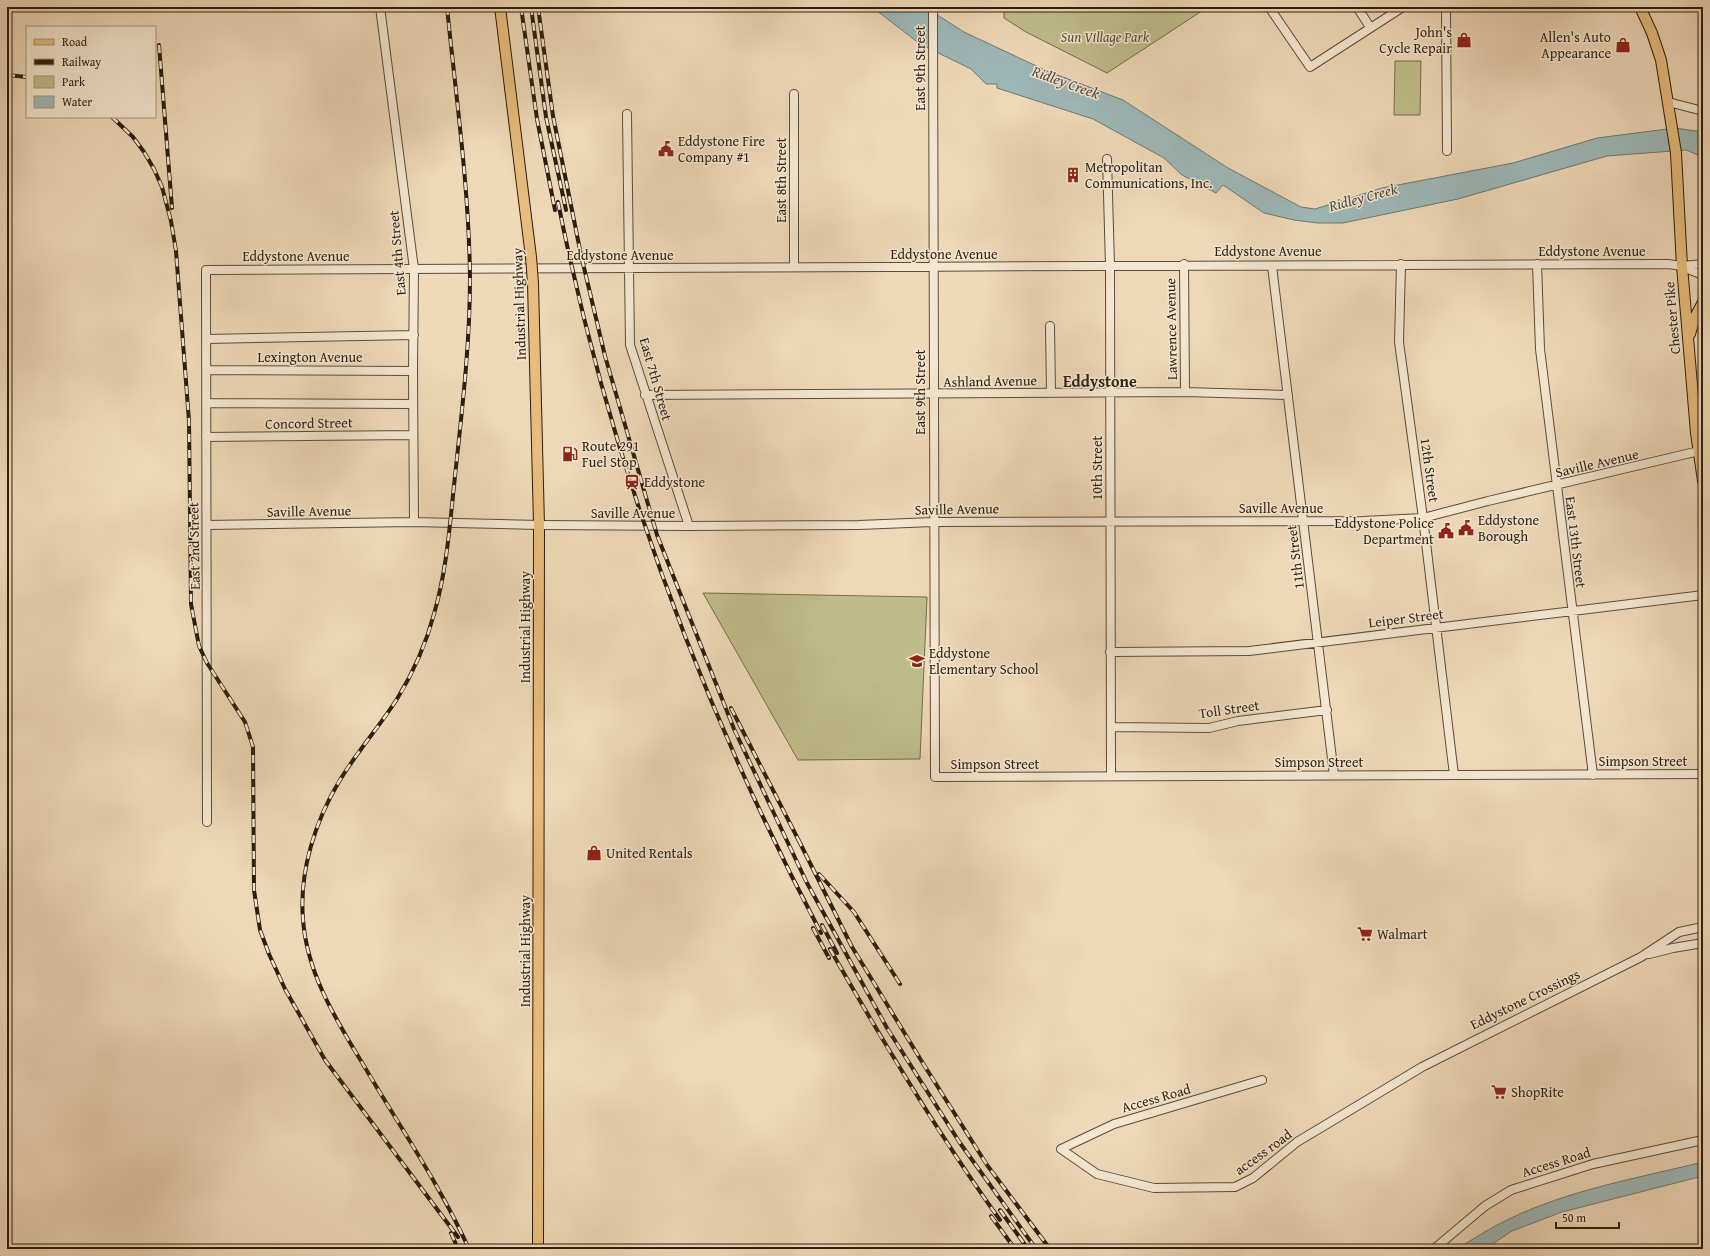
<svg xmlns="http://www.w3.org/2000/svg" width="1710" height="1256" font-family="'Gentium Book Plus',serif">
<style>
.green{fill:#bebd8a;stroke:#756e4c}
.water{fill:#9db8b8;stroke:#707a74}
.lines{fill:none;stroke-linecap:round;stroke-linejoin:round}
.minor-casing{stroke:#5c4c38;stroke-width:10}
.major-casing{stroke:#2c1e0e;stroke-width:12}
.minor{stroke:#f4e6d0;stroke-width:8}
.major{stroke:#e7bc7c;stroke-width:10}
.rail-casing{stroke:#2c1e0e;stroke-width:4}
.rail{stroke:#f4e6d0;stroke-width:2.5;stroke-dasharray:8;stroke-linecap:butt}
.major-bridge-casing{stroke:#2c1e0e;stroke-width:12;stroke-linecap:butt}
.major-bridge{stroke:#e7bc7c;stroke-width:10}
.labels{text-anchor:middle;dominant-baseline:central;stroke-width:3;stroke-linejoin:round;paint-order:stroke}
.poi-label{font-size:14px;fill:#2c1e0e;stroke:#f4e6d0;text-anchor:start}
.park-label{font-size:14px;font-style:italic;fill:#584e33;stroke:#f4e6d0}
.street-label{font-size:14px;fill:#2c1e0e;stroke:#f4e6d0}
.water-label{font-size:15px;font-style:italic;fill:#4e4c41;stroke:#f4e6d0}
.quarter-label{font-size:16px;font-weight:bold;fill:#2c1e0e;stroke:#f4e6d0}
</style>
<rect width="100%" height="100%" fill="#eed8b7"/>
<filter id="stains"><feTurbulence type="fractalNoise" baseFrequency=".005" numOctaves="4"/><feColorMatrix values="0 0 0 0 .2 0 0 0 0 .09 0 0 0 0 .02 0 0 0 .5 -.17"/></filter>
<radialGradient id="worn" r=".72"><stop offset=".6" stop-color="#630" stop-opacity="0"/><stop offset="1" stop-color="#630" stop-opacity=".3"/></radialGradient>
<path class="green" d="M1004 7H1208L1107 73 1026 32 1004 18Z
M1395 61H1421L1420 115H1394Z
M703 593 927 597 920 759 798 760Z"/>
<path class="water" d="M872 7H925L964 32 1047 71 1123 100 1228 168 1301 207 1315 209 1382 188 1513 163 1597 138 1675 128 1703 132V157L1686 150 1607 156 1458 199 1343 223H1317L1294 220 1264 213 1223 185 1216 193 1182 175 1164 158 1093 119 997 88V84H986L971 69 920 44Z
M1703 1162V1176L1562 1212 1512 1231 1485 1249H1457C1473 1239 1490 1228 1507 1220 1568 1190 1638 1178 1703 1162Z"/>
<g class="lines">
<defs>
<path id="minor" d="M380 7 414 269 413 371 414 522
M933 7 935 777 1703 774
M1269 7 1310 67 1403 7
M1357 7 1370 27
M1446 7 1447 151
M1668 102 1703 111
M627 114 630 345 689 526
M1107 159 1110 265 1111 776
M1184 264 1185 392
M1401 264 1399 342 1423 518 1454 775
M1537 264 1540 349 1593 775
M1272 266 1334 775
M794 267V94
M1683 267 1703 275
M1050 326 1051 393
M207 339 414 335
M207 370 413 371
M645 395 1185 392 1288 395
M206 403 413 404
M206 437 413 435
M207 525 414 522 539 525 689 526 859 525 933 522 1363 521 1423 518 1488 501 1699 451
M1110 652 1249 651 1703 595
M1111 727 1209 728 1238 721 1327 710
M207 822 206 270C693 269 1181 264 1668 264L1682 266 1703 264
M1649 954 1673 948 1703 943
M1262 1080 1114 1124 1061 1149 1097 1174 1154 1188 1235 1187 1253 1178 1297 1142 1422 1067 1641 957 1679 932 1703 927
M1434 1249 1485 1206 1511 1190 1593 1164 1703 1140"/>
<path id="major" d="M500 7 531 257
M1640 7 1652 33 1661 60 1676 153 1682 266 1696 433 1703 481
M533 283 539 525 538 1249
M1690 334 1695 317 1703 302"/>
</defs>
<use href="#minor" class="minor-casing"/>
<use href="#major" class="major-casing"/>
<use href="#minor" class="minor"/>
<use href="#major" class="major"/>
<defs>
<path id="rail" d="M447 7C456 97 469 187 470 278 470 344 462 411 455 476 450 522 447 570 434 614 426 644 413 673 397 699 379 727 357 752 340 780 315 821 299 872 303 919 307 978 341 1027 370 1076 404 1133 442 1189 469 1249
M521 7 537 119 555 210
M531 7 546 117 566 210
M538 7 553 116 581 255 605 356 657 535 734 729 807 883 887 1028 960 1143 1036 1249
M159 45 172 208
M7 75 27 77
M112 117 133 137 144 152 154 169 162 187 171 221 176 251 189 421 191 604 199 646 207 663 245 722 253 747 254 890 260 930 269 954 285 989 325 1060 458 1237
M558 202C609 458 700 704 821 933
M731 708 800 843
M798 839 852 947 924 1065 987 1165 1050 1249
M819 874 854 912 900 984
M822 925 837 953
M813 928 829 958
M830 949C883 1042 938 1134 1000 1220
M1000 1210 1028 1249
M991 1216 1015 1249
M451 1233 458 1249"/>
</defs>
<use href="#rail" class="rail-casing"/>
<use href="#rail" class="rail"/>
<defs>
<path id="major-bridge" d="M531 257 533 283"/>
</defs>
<use href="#major-bridge" class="major-bridge-casing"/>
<use href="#major-bridge" class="major-bridge"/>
</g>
<defs>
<symbol id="shop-bare" viewBox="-9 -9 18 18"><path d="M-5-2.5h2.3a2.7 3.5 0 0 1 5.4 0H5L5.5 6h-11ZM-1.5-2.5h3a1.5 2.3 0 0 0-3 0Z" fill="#8f2418" stroke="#f4e6d0" stroke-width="2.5" paint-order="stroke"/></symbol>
<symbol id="civic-bare" viewBox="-9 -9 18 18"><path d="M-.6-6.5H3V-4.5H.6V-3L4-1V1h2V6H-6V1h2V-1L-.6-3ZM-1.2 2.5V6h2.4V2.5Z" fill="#8f2418" stroke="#f4e6d0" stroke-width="2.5" paint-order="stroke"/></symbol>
<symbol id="building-bare" viewBox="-9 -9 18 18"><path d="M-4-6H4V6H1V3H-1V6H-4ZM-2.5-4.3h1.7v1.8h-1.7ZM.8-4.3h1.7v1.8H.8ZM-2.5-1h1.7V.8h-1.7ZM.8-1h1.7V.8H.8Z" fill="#8f2418" stroke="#f4e6d0" stroke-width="2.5" paint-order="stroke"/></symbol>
<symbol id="fuel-bare" viewBox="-9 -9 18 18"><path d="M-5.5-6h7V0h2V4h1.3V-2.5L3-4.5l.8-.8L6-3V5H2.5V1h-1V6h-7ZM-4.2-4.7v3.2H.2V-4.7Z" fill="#8f2418" stroke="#f4e6d0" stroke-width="2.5" paint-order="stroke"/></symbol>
<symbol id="station-bare" viewBox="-9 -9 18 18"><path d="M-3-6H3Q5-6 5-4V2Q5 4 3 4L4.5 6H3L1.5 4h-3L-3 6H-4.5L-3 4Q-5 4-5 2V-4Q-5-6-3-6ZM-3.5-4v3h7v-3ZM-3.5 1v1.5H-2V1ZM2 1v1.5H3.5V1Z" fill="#8f2418" stroke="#f4e6d0" stroke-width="2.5" paint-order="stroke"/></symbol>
<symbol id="school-bare" viewBox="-9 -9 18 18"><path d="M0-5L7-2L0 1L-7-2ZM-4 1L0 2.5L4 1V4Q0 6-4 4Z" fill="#8f2418" stroke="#f4e6d0" stroke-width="2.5" paint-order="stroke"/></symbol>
<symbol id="supermarket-bare" viewBox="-9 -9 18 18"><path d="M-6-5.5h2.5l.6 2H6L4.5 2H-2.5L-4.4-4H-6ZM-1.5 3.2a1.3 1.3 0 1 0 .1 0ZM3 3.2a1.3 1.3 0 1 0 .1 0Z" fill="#8f2418" stroke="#f4e6d0" stroke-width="2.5" paint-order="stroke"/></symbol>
</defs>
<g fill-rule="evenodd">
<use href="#shop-bare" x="1453" y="29" width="22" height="22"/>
<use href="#shop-bare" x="1612" y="34" width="22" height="22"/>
<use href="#civic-bare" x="655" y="138" width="22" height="22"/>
<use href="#building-bare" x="1062" y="164" width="22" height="22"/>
<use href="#fuel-bare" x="559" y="443" width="22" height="22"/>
<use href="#station-bare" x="621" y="471" width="22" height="22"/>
<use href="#civic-bare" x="1455" y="517" width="22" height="22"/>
<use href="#civic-bare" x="1435" y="520" width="22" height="22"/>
<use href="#school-bare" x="906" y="650" width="22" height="22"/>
<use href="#shop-bare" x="583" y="842" width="22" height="22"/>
<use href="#supermarket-bare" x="1354" y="923" width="22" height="22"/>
<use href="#supermarket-bare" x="1488" y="1081" width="22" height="22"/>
</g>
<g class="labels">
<g class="poi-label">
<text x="1452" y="32" text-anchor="end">John's<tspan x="1452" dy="16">Cycle Repair</tspan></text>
<text x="1611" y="37" text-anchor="end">Allen's Auto<tspan x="1611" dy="16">Appearance</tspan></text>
<text x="678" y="141">Eddystone Fire<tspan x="678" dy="16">Company #1</tspan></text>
<text x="1085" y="167">Metropolitan<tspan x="1085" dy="16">Communications, Inc.</tspan></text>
<text x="582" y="446">Route 291<tspan x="582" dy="16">Fuel Stop</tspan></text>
<text x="644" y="482">Eddystone</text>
<text x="1478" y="520">Eddystone<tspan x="1478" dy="16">Borough</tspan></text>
<text x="1434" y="523" text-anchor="end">Eddystone Police<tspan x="1434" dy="16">Department</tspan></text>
<text x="929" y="653">Eddystone<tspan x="929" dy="16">Elementary School</tspan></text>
<text x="606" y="853">United Rentals</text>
<text x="1377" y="934">Walmart</text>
<text x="1511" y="1092">ShopRite</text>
</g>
<g class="park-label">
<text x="1105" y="37">Sun Village Park</text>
</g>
<g class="street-label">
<text transform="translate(920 68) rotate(-90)">East 9th Street</text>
<text transform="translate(781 180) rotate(-90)">East 8th Street</text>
<text x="1268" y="251">Eddystone Avenue</text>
<text x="1592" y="251">Eddystone Avenue</text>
<text transform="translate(397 253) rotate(-95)">East 4th Street</text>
<text x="944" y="254">Eddystone Avenue</text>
<text x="620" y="255">Eddystone Avenue</text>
<text x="296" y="256">Eddystone Avenue</text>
<text transform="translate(519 304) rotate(-92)">Industrial Highway</text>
<text transform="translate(1672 318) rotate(-95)">Chester Pike</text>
<text transform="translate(1171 329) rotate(-91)">Lawrence Avenue</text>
<text x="310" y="357">Lexington Avenue</text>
<text transform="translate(656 379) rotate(74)">East 7th Street</text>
<text transform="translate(990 381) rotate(-1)">Ashland Avenue</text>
<text transform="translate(920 392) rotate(-90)">East 9th Street</text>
<text transform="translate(309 423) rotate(-1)">Concord Street</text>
<text transform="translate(1597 463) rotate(-13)">Saville Avenue</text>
<text transform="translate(1097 468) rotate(-90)">10th Street</text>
<text transform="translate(1430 470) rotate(82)">12th Street</text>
<text x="1281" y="508">Saville Avenue</text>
<text transform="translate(957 509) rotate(-1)">Saville Avenue</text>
<text transform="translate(309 511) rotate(-1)">Saville Avenue</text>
<text x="633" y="513">Saville Avenue</text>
<text transform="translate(1576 542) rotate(83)">East 13th Street</text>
<text transform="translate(194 546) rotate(-91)">East 2nd Street</text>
<text transform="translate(1295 557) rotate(-97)">11th Street</text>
<text transform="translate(1406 618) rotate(-7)">Leiper Street</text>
<text transform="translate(525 627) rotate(-90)">Industrial Highway</text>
<text transform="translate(1229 709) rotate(-8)">Toll Street</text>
<text x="1643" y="761">Simpson Street</text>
<text x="1319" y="762">Simpson Street</text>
<text x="995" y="764">Simpson Street</text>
<text transform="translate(525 951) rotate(-90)">Industrial Highway</text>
<text transform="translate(1525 999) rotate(-26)">Eddystone Crossings</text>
<text transform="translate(1156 1098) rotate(-16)">Access Road</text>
<text transform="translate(1263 1152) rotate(-36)">access road</text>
<text transform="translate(1556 1162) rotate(-17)">Access Road</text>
</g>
<g class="water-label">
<text transform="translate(1066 82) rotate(20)">Ridley Creek</text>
<text transform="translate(1363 197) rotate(-15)">Ridley Creek</text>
</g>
<g class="quarter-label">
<text x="1100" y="381">Eddystone</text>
</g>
</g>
<rect width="1710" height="1256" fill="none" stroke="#eed8b7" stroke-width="24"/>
<rect x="8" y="8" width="1694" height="1240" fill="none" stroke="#2c1e0e" stroke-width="2"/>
<rect x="12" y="12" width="1686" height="1232" fill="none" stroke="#2c1e0e"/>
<rect x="26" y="26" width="130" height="92" fill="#f4e6d0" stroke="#a49682"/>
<rect x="34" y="39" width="20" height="6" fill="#e7bc7c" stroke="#a49682"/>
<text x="62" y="46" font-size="12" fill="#2c1e0e">Road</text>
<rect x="34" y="59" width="20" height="6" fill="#2c1e0e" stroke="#a49682"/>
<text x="62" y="66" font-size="12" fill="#2c1e0e">Railway</text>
<rect x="34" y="76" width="20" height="12" fill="#bebd8a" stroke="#a49682"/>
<text x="62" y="86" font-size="12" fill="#2c1e0e">Park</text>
<rect x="34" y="96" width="20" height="12" fill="#9db8b8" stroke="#a49682"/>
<text x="62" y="106" font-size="12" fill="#2c1e0e">Water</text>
<path d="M1556 1222v6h63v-6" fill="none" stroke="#2c1e0e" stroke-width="2"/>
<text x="1562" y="1222" font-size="12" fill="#2c1e0e" stroke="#f4e6d0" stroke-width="3" paint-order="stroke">50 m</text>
<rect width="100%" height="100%" filter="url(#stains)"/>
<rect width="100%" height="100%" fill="url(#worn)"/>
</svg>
